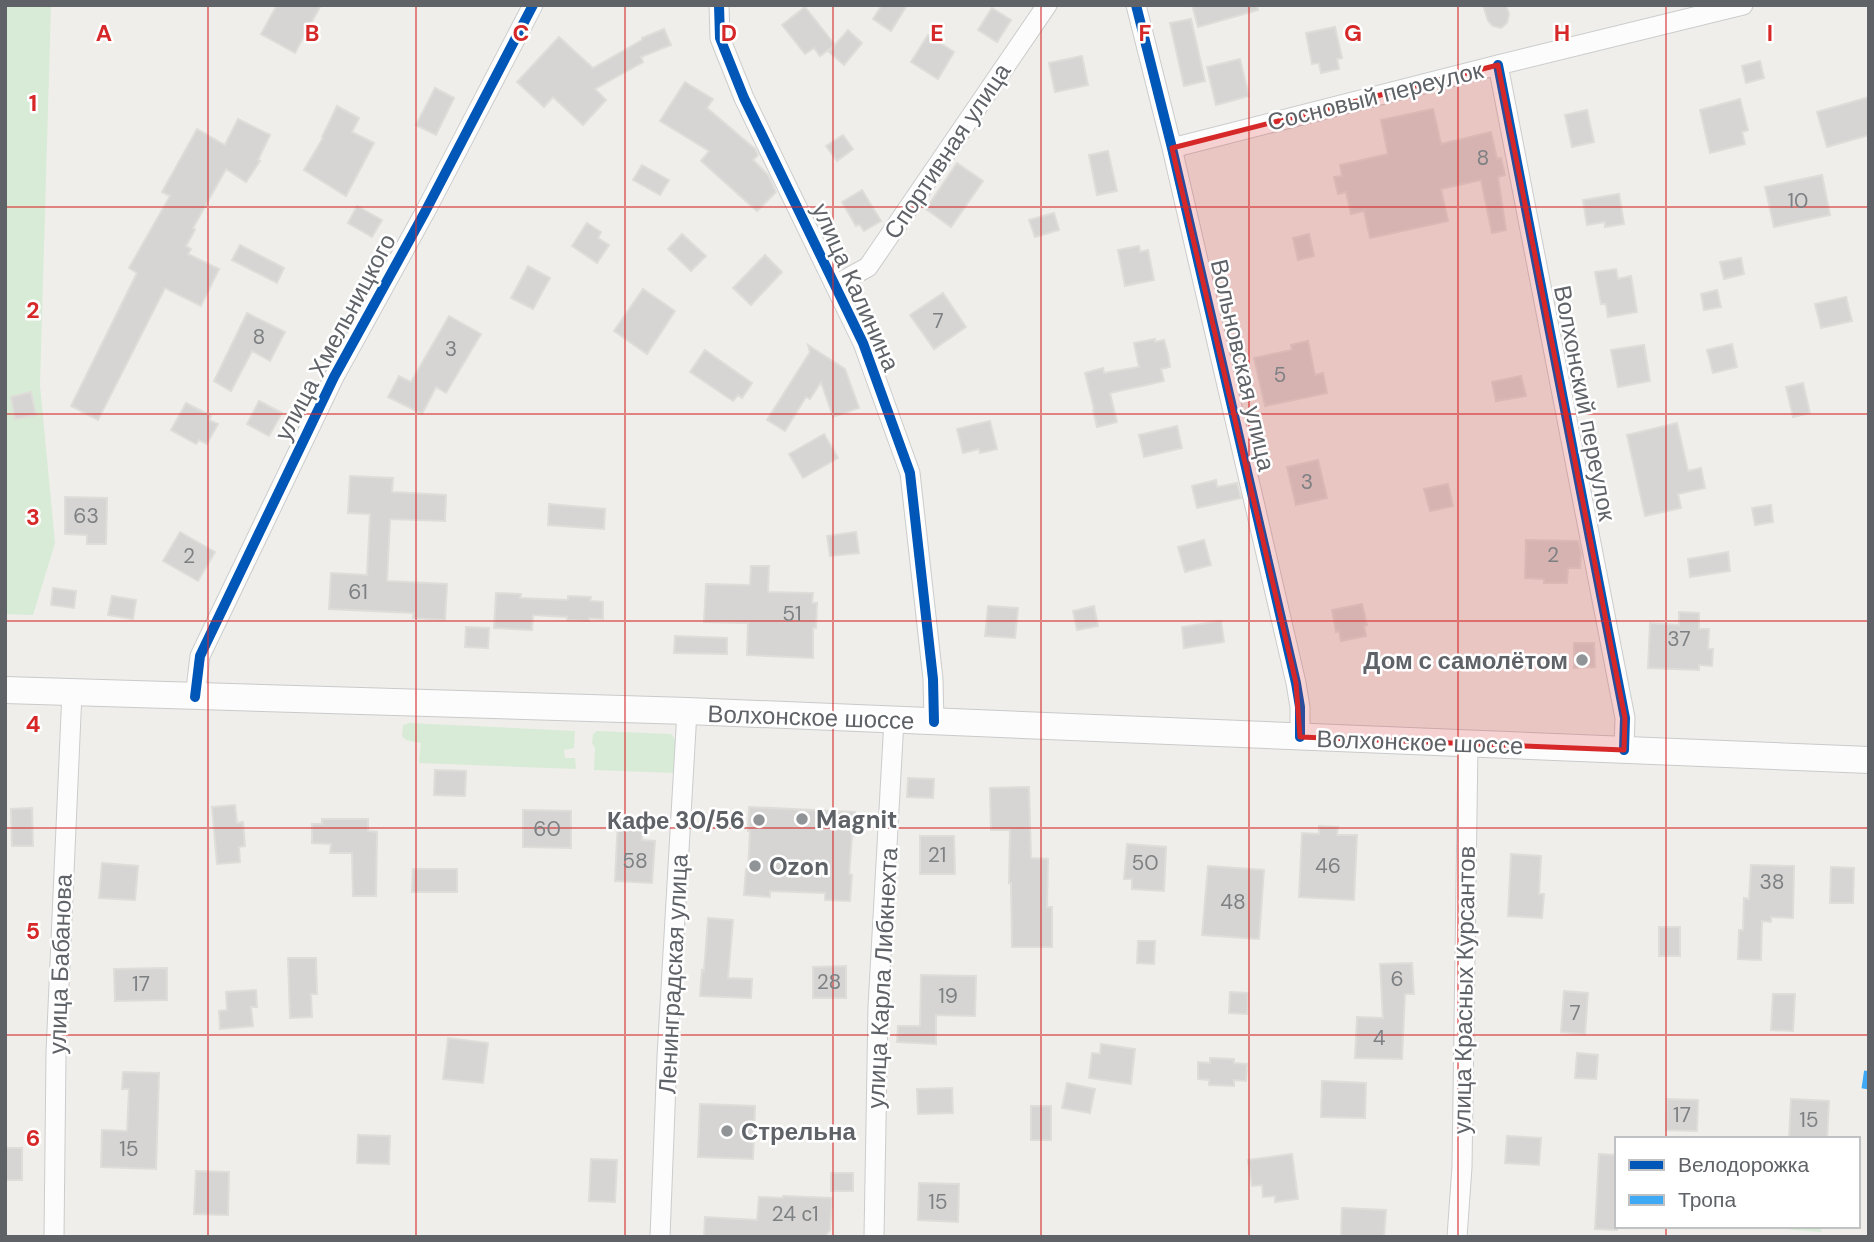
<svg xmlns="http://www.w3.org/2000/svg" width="1874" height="1242" font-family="'DM Sans',sans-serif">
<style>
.green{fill:#d8ebd6}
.building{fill:#d6d5d3;stroke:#deddd9;stroke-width:2}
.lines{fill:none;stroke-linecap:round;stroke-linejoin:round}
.minor-casing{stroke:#cbcccc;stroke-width:21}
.secondary-casing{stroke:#cacacb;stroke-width:28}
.minor{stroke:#fdfcfc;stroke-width:19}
.secondary{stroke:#fdfcfc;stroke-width:26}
.quiet{stroke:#3fa9f5;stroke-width:9;stroke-dasharray:18 9;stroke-linecap:butt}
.cycleway-casing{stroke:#fff;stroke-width:15}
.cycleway{stroke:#0057b8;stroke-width:10}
.marked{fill:#d62828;fill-opacity:0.2;stroke:#d62828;stroke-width:5;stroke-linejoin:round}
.grid{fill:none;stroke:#d62828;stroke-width:2;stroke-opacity:0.55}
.poi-dot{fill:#919496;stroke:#fff;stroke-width:2.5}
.labels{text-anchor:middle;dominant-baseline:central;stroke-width:5;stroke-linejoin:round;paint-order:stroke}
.number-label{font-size:21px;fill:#7e8184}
.street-label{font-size:24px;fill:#5f6368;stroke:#fff}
.poi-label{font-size:24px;font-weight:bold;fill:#5f6368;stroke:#fff;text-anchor:start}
.grid-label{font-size:23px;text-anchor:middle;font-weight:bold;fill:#d62828;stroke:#fff;stroke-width:5;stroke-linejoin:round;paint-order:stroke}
</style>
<rect width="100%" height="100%" fill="#efeeea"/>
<path class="green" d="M5 5H51L40 385 55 543 33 615 5 614Z
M409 723 575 731 574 748 564 750 565 758H575L576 769 419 763 421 743 406 740 402 736 403 725Z
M597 731 671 734 677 742 675 773 594 770 595 748 592 743 593 734Z
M1746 1226H1822L1821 1232Z"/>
<path class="building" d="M277 5H321L295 53 261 34Z
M882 5H907L891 31 873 19Z
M1192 5H1257L1258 10 1198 27Z
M1483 5H1506L1509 14 1507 23 1501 28 1493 26 1488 21Z
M805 7 835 45 820 56 814 48 805 54 782 25Z
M992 8 1011 20 997 42 978 30Z
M1191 19 1205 81 1184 86 1170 23Z
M1335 27 1342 58 1337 59 1339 69 1321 73 1319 63 1312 64 1306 33Z
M664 29 671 45 641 57 643 62 595 89 606 100 583 125 553 97 544 107 517 82 559 37 593 68 642 40V38Z
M848 30 862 43 844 65 829 52Z
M928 35 954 52 938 79 911 62Z
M1082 56 1088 85 1055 92 1049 63Z
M1240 59 1249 96 1216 105 1207 67Z
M1760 61 1764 78 1746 83 1742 66Z
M685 82 713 99 707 108 755 149 758 155 753 160 768 175 776 192 757 211 701 161 709 151 660 121Z
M435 88 454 98 436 135 416 125Z
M1869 97V135L1827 147 1817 112Z
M1740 99 1748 130 1742 132 1745 144 1710 153 1700 110Z
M337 106 359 118 352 132 374 143 346 196 304 170 323 138 322 137Z
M1433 109 1441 144 1491 132 1497 159 1501 158 1505 175 1498 177 1506 230 1492 233 1481 180 1441 189 1448 221 1370 238 1364 211 1351 214 1346 192 1338 194 1334 177 1342 176 1340 165 1388 154 1381 120Z
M1587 110 1594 142 1572 147 1565 115Z
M238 119 270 135 258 160 260 161 246 182 226 169 193 228 195 230 186 246 191 249 188 254 219 269 201 306 165 288 98 420 71 406 137 273 129 268 170 196 162 192 197 129 225 145Z
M843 135 853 149 837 161 826 146Z
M1108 151 1117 191 1097 195 1089 155Z
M957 163 983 181 951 227 926 209Z
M642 165 669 180 660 195 633 180Z
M1822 175 1830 215 1774 227 1765 187Z
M862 190 881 221 864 231 859 224 856 226 842 202Z
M1619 194 1624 224 1605 227V222L1587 225 1583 200Z
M357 206 382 220 372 237 348 223Z
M1054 213 1059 230 1035 237 1029 220Z
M587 223 601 232 598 238 609 245 597 263 572 246Z
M682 234 706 256 691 271 668 249Z
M1309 234 1314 256 1298 260 1293 238Z
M240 245 284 268 277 283 232 260Z
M1139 246 1140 252 1148 250 1154 280 1125 286 1118 250Z
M765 255 782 272 751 305 733 288Z
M1741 258 1744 274 1724 279 1720 262Z
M528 266 550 278 533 309 511 298Z
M1616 269 1618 279 1631 276 1637 312 1608 317 1606 304H1601L1595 272Z
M643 289 675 311 647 354 614 331Z
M1717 290 1721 307 1704 310 1701 294Z
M943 293 966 327 934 349 910 315Z
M1846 297 1852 321 1821 328 1815 304Z
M247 313 285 332 270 361 252 351 231 391 214 381Z
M449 316 481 334 446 393 436 387 422 414 388 397 399 376 411 382Z
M1155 339V342L1164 340 1168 354 1170 367 1161 369 1164 381 1110 393 1117 422 1097 427 1093 410 1094 409 1085 373 1103 368 1104 373 1139 367 1134 343Z
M1308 341 1315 375 1323 373 1327 393 1265 406 1254 358 1292 350 1291 345Z
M1732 344 1737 367 1713 373 1707 350Z
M808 345 845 369 859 408 833 417 821 382 810 399 806 397 785 431 767 420 810 352Z
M1644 345 1650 381 1618 387 1611 350Z
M705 350 752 383 742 398 738 395 733 401 690 372Z
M1521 376 1526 396 1496 401 1492 382Z
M1803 383 1810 413 1793 417 1786 387Z
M31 392 36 415 15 419 11 397Z
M259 401 282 413 269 436 247 424Z
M186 403 211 416 209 420 218 424 207 444 199 440 196 444 171 430Z
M990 421 997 449 980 453 979 449 963 453 957 429Z
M1677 423 1688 471 1701 468 1705 488 1678 494 1681 508 1645 516 1627 435Z
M1177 426 1182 448 1144 457 1139 435Z
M824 434 838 458 803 478 789 454Z
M1318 460 1327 498 1296 505 1287 467Z
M350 476 393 478 392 492 446 495 445 521 390 519 387 581 447 584 445 620 413 618 414 613 329 609 331 573 367 575 370 514 348 513Z
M1216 480 1217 487 1237 483 1241 498 1197 508 1192 486Z
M1448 484 1453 506 1430 511 1424 489Z
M65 497 107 498 106 544H87V535L65 534Z
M549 504 605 509 604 529 548 525Z
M1771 505 1773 522 1755 525 1752 508Z
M180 532 215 552 198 581 163 561Z
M856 532 859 553 830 556 827 536Z
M1204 540 1211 565 1185 572 1178 547Z
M1526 540 1578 541 1581 554 1580 568H1568L1567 583H1544V579L1525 578Z
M1728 552 1730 571 1690 577 1688 559Z
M751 566H769L768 592 813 593 812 603H817L816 628H813V658L747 655 748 623 704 622 706 584 750 585Z
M53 588 76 591 74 608 51 605Z
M496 593 521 594 520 598 568 600V596L591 597 590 601 603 602V619L589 618V621L567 620V617L533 615 532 630 494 628Z
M112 596 136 600 133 619 108 615Z
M1362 604 1367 625 1364 626 1366 636 1341 641 1339 631 1336 632 1332 610Z
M988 606 1018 608 1015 638 985 636Z
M1094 606 1098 626 1077 630 1073 611Z
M1679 612 1699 613V629H1709L1708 649H1713L1712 666 1699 665V670L1648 668 1650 623 1679 625Z
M1221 621 1224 642 1184 648 1182 627Z
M466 627 489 628 488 648 465 647Z
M675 636 727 638V654L674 653Z
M1574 643H1594L1595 667 1574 668Z
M435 770 466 771 465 796 434 795Z
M908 778 934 779 933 798 907 797Z
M1029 787 1031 858 1048 859 1047 907H1052V947H1012L1011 883H1009L1010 830H991L990 788Z
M235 805 237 823 243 822 245 846 239 847 240 862 217 864 212 807Z
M749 807 855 812 854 836H852L849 874 852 875 850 901 825 900V893L770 891V897L744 895 746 869H748L750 831H748Z
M32 808 33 846H12L11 809Z
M523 810 571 811V848L523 847Z
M322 819H368V831L377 832 376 896H353L352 853H330L331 844 312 843V824H322Z
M618 819 643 821 642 840 655 841 652 883 615 881Z
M1319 826 1338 827 1337 835H1357L1354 900 1299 897 1302 833 1319 834Z
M920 836H954L955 874H920Z
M1127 844 1166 847 1164 891 1132 889V879H1124Z
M1511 854 1541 856 1539 894H1544L1542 918 1508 916Z
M102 863 138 866 135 900 99 898Z
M1751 865 1794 866 1793 918 1771 917V922L1762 921 1761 960 1738 959 1739 930H1743L1744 898 1749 899Z
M1208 866 1264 870 1259 939 1202 935Z
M1831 867 1854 868 1853 903H1830Z
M413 869H457V892H412Z
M708 918 733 920 728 978 752 979 751 998 700 996 702 970 704 971Z
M1659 927H1680V956H1659Z
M1138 941H1155L1154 964 1137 963Z
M288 958H316L317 994H311L312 1017 290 1018Z
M1412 963 1414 994H1405L1402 1059 1355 1058 1357 1017 1383 1018 1380 964Z
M846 966V998H813V967Z
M167 968V1000L115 1001 114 969Z
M921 975 976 976 975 1016 936 1015V1044L897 1042 898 1026H920Z
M256 990 257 1007H251L253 1026 220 1029 219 1011 227 1010 226 992Z
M1564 991 1588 993 1585 1034 1561 1032Z
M1230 992 1248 993 1247 1014 1229 1013Z
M1773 994H1795L1793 1031 1771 1030Z
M448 1038 488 1043 483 1083 443 1079Z
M1101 1044 1135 1049 1131 1084 1089 1078 1092 1053 1100 1054Z
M1577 1053 1598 1055 1596 1079 1575 1078Z
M1210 1058 1234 1059V1063L1247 1064 1246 1081 1234 1080V1086L1209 1085V1080L1198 1079V1062L1210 1063Z
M123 1072 159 1073 156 1169 101 1167 102 1130 127 1131 129 1089H122Z
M1322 1081 1366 1083 1365 1118 1321 1117Z
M1067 1083 1095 1089 1090 1113 1062 1108Z
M952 1088 953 1113 918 1114 917 1089Z
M1667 1099 1698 1100 1697 1131 1666 1130Z
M1791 1099 1829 1101 1827 1139 1789 1138Z
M700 1104 755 1106 753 1159 698 1157Z
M1031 1106H1051V1140H1031Z
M358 1135 390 1136 389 1164 357 1163Z
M1507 1136 1541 1138 1539 1165 1505 1163Z
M5 1148H22V1180H5Z
M1292 1154 1298 1199 1275 1202V1196L1263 1197 1262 1185 1252 1186 1248 1160Z
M1599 1154 1617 1155V1230L1595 1229Z
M591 1159 617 1160 615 1202 589 1201Z
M196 1171 229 1172 228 1215 194 1214Z
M831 1173H853V1191H831Z
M919 1183 959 1184 958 1222 918 1220Z
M783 1196 832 1198 830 1230 825 1237H704L705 1217 757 1220 759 1197 783 1198Z
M1342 1208 1386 1210 1384 1237H1341Z"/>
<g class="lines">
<defs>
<path id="minor" d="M719 5 720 38 744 98 863 343 910 473 933 679 934 722
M1136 5 1172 148 1296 683 1300 707V737
M1498 65 1625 718 1624 750
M1172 148 1498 65 1743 5
M835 285 868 267 1047 5
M195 697 200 656 334 377 425 212 533 5
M54 1237 56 1053 72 692
M660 1237 667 1057 687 711
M874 1237 878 1007 894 720
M1457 1237 1462 1167 1468 744"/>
<path id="secondary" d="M5 690 687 711 1869 760"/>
</defs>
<use href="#minor" class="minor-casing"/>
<use href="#secondary" class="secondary-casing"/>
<use href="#minor" class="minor"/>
<use href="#secondary" class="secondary"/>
<path class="quiet" d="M1866 1089 1869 1068"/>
<defs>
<path id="cycleway" d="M719 5 720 38 744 98 863 343 910 473 933 679 934 722
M1136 5 1172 148 1296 683 1300 707V737
M1498 65 1625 718 1624 750
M195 697 200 656 334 377 425 212 533 5"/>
</defs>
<use href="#cycleway" class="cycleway-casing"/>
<use href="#cycleway" class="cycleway"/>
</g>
<path class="marked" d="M1498 65 1625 718 1624 750 1300 737 1296 683 1172 148Z"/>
<path class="grid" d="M208 5V1237M416 5V1237M625 5V1237M833 5V1237M1041 5V1237M1249 5V1237M1458 5V1237M1666 5V1139M5 207H1869M5 414H1869M5 621H1869M5 828H1869M5 1035H1869M1666 1226V1237"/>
<g class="poi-dot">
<circle cx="1582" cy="660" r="7"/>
<circle cx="802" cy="819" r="7"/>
<circle cx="759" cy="820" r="7"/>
<circle cx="755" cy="866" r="7"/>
<circle cx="727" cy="1131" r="7"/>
</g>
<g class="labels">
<g class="number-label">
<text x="1483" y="158">8</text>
<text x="1798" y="201">10</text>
<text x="938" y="321">7</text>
<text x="259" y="337">8</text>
<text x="451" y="349">3</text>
<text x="1280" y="375">5</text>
<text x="1307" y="482">3</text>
<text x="86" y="516">63</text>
<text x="1553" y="555">2</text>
<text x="189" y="556">2</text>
<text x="358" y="592">61</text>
<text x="792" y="614">51</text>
<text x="1679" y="639">37</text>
<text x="547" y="829">60</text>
<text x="937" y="855">21</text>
<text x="635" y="861">58</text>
<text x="1145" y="863">50</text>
<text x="1328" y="866">46</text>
<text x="1772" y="882">38</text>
<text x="1233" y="902">48</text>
<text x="1397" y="979">6</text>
<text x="829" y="982">28</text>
<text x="141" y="984">17</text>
<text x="948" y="996">19</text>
<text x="1575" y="1013">7</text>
<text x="1379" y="1038">4</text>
<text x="1682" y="1115">17</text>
<text x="1809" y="1120">15</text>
<text x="129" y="1149">15</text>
<text x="938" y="1202">15</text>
<text x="795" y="1214">24 с1</text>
</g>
<g class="street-label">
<text transform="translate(1375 96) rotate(-14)">Сосновый переулок</text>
<text transform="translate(947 151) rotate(-56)">Спортивная улица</text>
<text transform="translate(856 287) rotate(66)">улица Калинина</text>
<text transform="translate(335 337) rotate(-62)">улица Хмельницкого</text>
<text transform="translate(1243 365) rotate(77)">Вольновская улица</text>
<text transform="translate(1585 403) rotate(79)">Волхонский переулок</text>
<text transform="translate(811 717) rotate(2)">Волхонское шоссе</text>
<text transform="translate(1420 742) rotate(2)">Волхонское шоссе</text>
<text transform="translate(60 964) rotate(-88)">улица Бабанова</text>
<text transform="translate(673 974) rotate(-87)">Ленинградская улица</text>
<text transform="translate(882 978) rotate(-87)">улица Карла Либкнехта</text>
<text transform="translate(1464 990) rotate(-89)">улица Красных Курсантов</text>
</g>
<g class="poi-label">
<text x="1568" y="660" text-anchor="end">Дом с самолётом</text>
<text x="816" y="819">Magnit</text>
<text x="745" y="820" text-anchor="end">Кафе 30/56</text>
<text x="769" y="866">Ozon</text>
<text x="741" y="1131">Стрельна</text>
</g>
</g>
<g class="grid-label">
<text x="104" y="41">A</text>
<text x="312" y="41">B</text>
<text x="521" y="41">C</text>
<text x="729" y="41">D</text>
<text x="937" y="41">E</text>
<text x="1145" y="41">F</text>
<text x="1353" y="41">G</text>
<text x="1562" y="41">H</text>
<text x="1770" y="41">I</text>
<text x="33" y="111">1</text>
<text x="33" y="318">2</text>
<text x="33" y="525">3</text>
<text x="33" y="732">4</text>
<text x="33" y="939">5</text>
<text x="33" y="1146">6</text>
</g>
<rect width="1874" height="1242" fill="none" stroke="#5f6368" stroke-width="14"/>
<rect x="1615" y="1137" width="245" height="91" fill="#ffffff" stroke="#bfc1c3" stroke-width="2"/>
<rect x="1629" y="1160" width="35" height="10" fill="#0057b8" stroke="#bfc1c3" stroke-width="2"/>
<text x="1678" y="1172" font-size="21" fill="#5f6368">Велодорожка</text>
<rect x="1629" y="1195" width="35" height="10" fill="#3fa9f5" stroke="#bfc1c3" stroke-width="2"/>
<text x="1678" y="1207" font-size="21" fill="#5f6368">Тропа</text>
</svg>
